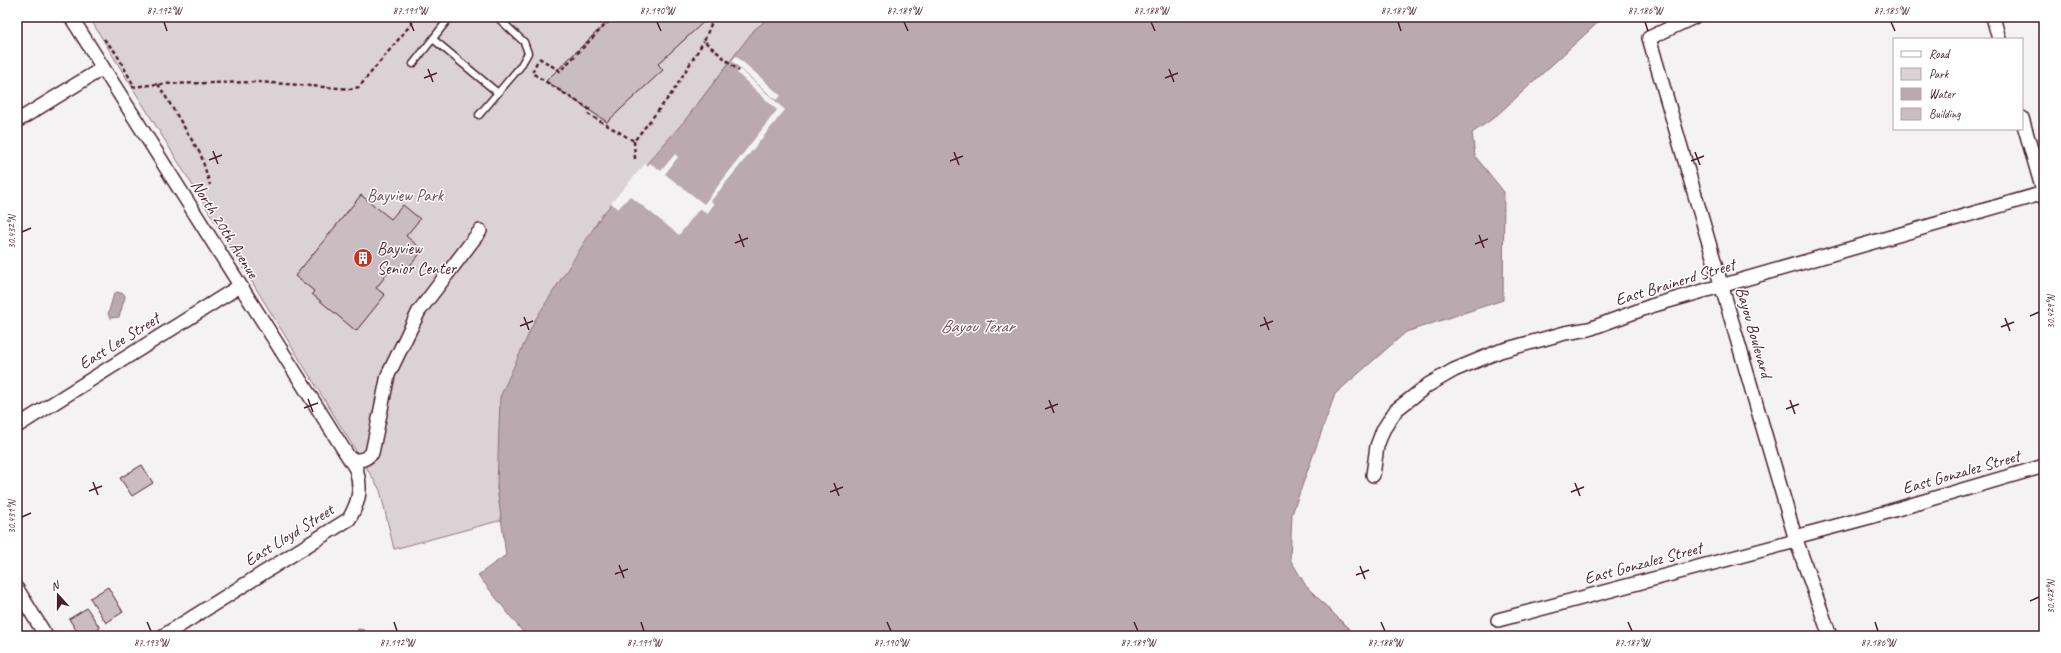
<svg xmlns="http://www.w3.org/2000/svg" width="2061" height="653" font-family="Caveat,sans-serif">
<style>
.green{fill:#dbd2d5;stroke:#927880}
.water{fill:#baa9ae;stroke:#8d727a}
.pier{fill:#f4f2f2}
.building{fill:#cabdc1;stroke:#4a1f2b}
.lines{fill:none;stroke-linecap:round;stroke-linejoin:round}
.service-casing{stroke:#4a1f2b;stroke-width:9}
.minor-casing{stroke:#4a1f2b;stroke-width:16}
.path{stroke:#4a1f2b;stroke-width:2.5;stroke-dasharray:4 3;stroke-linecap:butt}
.service{stroke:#fff;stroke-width:6}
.minor{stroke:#fff;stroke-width:13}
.ticks{fill:none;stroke:#4a1f2b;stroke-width:1.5}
.labels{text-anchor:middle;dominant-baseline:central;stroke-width:3;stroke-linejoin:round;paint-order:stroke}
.park-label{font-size:17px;fill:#6e4c56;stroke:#fff}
.street-label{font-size:17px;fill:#4a1f2b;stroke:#fff}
.poi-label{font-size:17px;fill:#4a1f2b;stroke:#fff;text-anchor:start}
.water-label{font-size:18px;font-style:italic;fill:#714f59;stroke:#fff}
.neatline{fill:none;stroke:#4a1f2b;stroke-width:1.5}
.ticks-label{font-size:10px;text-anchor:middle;fill:#4a1f2b}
</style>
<rect width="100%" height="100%" fill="#f4f2f2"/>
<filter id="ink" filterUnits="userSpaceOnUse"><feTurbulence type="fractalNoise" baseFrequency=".025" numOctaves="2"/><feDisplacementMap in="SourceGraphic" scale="8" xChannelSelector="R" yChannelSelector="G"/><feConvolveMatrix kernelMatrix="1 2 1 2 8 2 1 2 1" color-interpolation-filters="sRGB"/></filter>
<g filter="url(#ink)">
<path class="green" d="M89 17H770L754 30 686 119 497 487 502 520 394 549 380 490Z"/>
<path class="water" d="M770 17H1604L1495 117 1472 133 1475 156 1504 192 1503 300 1406 332 1335 394 1292 514 1290 559 1306 586 1356 636H526L478 575 506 555 497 487 500 397 535 320 602 215 686 119 754 30Z
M117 292 124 294 125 297 119 317 110 318 108 314 114 294Z
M358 629 364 630 366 636H354Z"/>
<path class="pier" d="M736 56 759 76 781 96 776 100 732 61Z
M740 69 785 110 711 201 714 204 707 214 700 208 679 235 630 196 618 209 611 203 645 164 648 166 650 163 661 171 675 154 678 157 665 174 704 204 777 110 737 73Z"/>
<path class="building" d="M612 17H709L658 64 663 70 607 122 546 81Z
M361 195 391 219 403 205 420 219 406 236 423 250 404 273 394 266 376 288 385 295 356 331 312 294 314 291 295 276Z
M142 465 153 483 132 496 120 478Z
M108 587 123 612 106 623 90 598Z
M87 608 100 628 88 636H80L69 619Z"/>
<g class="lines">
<defs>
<path id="service" d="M433 39 498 93
M413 64 450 17
M479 115 520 67 528 53 524 42 497 17"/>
<path id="minor" d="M71 17 356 469C362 489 359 502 349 519L163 636
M1694 17 1649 38 1795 537 1830 636
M1993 17 1999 39
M2022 118 2044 194
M17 121 103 68
M17 426 240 286
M350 459C360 461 365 460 372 453L388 375 419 311 480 231
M1373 475 1377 446 1383 430 1396 410 1428 385 1454 370 1500 351 1565 333 1589 329 1651 306 2044 193
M1795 537 1870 517 2044 466
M17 589 46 636
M1498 620 1796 541"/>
</defs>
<use href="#service" class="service-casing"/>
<use href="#minor" class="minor-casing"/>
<path class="path" d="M714 17 704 41 739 71
M104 39 116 53 134 86
M539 58 560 71 613 17
M537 62 532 73 589 109 588 114 634 141 672 93 704 41
M158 84 201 155 210 185
M132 87 158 84 259 82 351 89 359 87 417 17
M634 141 635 159"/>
<use href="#service" class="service"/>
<use href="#minor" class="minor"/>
</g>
</g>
<path class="ticks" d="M164 22 167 31M410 22 414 31M657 22 661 31M904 22 908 31M1151 22 1155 31M1398 22 1401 31M1645 22 1648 31M1891 22 1895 31M428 69 433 82M1169 69 1174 82M424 78 437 73M1165 78 1178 73M213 151 218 164M954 152 959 165M1695 152 1700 165M209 160 222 155M950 161 963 156M1691 161 1704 156M22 232 31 228M739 234 744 247M1479 235 1484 248M735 243 748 238M1475 244 1488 239M2030 316 2039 312M524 317 529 330M1264 317 1269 330M2005 318 2010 331M520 326 533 321M1260 326 1273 321M2001 327 2014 322M308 399 313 412M1049 400 1054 413M1790 400 1795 414M304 408 318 403M1045 409 1058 404M1786 409 1799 404M93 482 98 495M834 483 839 496M1575 483 1580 496M89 491 102 486M830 492 843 487M1571 492 1584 487M22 517 31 513M619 565 624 578M1360 566 1365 579M615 574 628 569M1356 575 1369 570M2030 601 2039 597M147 622 151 631M394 622 397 631M641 622 644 631M887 622 891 631M1134 622 1138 631M1381 622 1385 631M1628 622 1632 631M1875 622 1878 631"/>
<defs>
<symbol id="building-disc" viewBox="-11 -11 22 22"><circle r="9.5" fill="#c8321e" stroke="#fff"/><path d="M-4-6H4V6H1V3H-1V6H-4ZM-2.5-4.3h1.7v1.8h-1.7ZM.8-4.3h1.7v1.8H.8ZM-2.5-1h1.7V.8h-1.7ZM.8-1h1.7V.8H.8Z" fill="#fff"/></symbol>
</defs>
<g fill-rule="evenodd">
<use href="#building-disc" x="352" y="247" width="22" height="22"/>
</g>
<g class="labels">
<g class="park-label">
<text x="405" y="195">Bayview Park</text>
</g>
<g class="street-label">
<text transform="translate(225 229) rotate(58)">North 20th Avenue</text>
<text transform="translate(1675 282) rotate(-17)">East Brainerd Street</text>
<text transform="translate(1754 332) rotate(74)">Bayou Boulevard</text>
<text transform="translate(119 341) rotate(-32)">East Lee Street</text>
<text transform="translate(1961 472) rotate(-16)">East Gonzalez Street</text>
<text transform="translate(289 535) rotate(-32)">East Lloyd Street</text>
<text transform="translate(1643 563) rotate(-15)">East Gonzalez Street</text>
</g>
<g class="poi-label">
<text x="377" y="248">Bayview<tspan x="377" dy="20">Senior Center</tspan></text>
</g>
<g class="water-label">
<text x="977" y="326">Bayou Texar</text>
</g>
</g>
<rect width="2061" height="653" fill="none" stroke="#fff" stroke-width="44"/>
<rect x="1893" y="38" width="130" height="92" fill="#ffffff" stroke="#b7a5aa"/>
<rect x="1901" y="51" width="20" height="6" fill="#ffffff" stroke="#b7a5aa"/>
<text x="1929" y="58" font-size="12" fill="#4a1f2b">Road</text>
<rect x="1901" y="68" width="20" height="12" fill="#dbd2d5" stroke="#b7a5aa"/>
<text x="1929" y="78" font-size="12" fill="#4a1f2b">Park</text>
<rect x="1901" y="88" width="20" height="12" fill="#baa9ae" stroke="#b7a5aa"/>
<text x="1929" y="98" font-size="12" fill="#4a1f2b">Water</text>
<rect x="1901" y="108" width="20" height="12" fill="#cabdc1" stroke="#b7a5aa"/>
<text x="1929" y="118" font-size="12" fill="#4a1f2b">Building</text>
<g transform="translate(58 595) rotate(339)" stroke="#ffffff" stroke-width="3" paint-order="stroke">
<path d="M0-3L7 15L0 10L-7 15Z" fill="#4a1f2b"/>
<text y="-6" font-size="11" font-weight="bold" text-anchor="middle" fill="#4a1f2b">N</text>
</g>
<rect x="22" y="22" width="2017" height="609" class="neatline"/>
<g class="ticks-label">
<text x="164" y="14">87.192°W</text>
<text x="410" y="14">87.191°W</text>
<text x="657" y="14">87.190°W</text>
<text x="904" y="14">87.189°W</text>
<text x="1151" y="14">87.188°W</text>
<text x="1398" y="14">87.187°W</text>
<text x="1645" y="14">87.186°W</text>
<text x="1891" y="14">87.185°W</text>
<text transform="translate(11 232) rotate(-90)" y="4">30.432°N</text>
<text transform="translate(2050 312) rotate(-90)" y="4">30.429°N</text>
<text transform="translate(11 517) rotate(-90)" y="4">30.431°N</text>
<text transform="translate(2050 597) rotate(-90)" y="4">30.428°N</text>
<text x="151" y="646">87.193°W</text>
<text x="397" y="646">87.192°W</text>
<text x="644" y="646">87.191°W</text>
<text x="891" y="646">87.190°W</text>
<text x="1138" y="646">87.189°W</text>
<text x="1385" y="646">87.188°W</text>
<text x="1632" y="646">87.187°W</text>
<text x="1878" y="646">87.186°W</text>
</g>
</svg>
